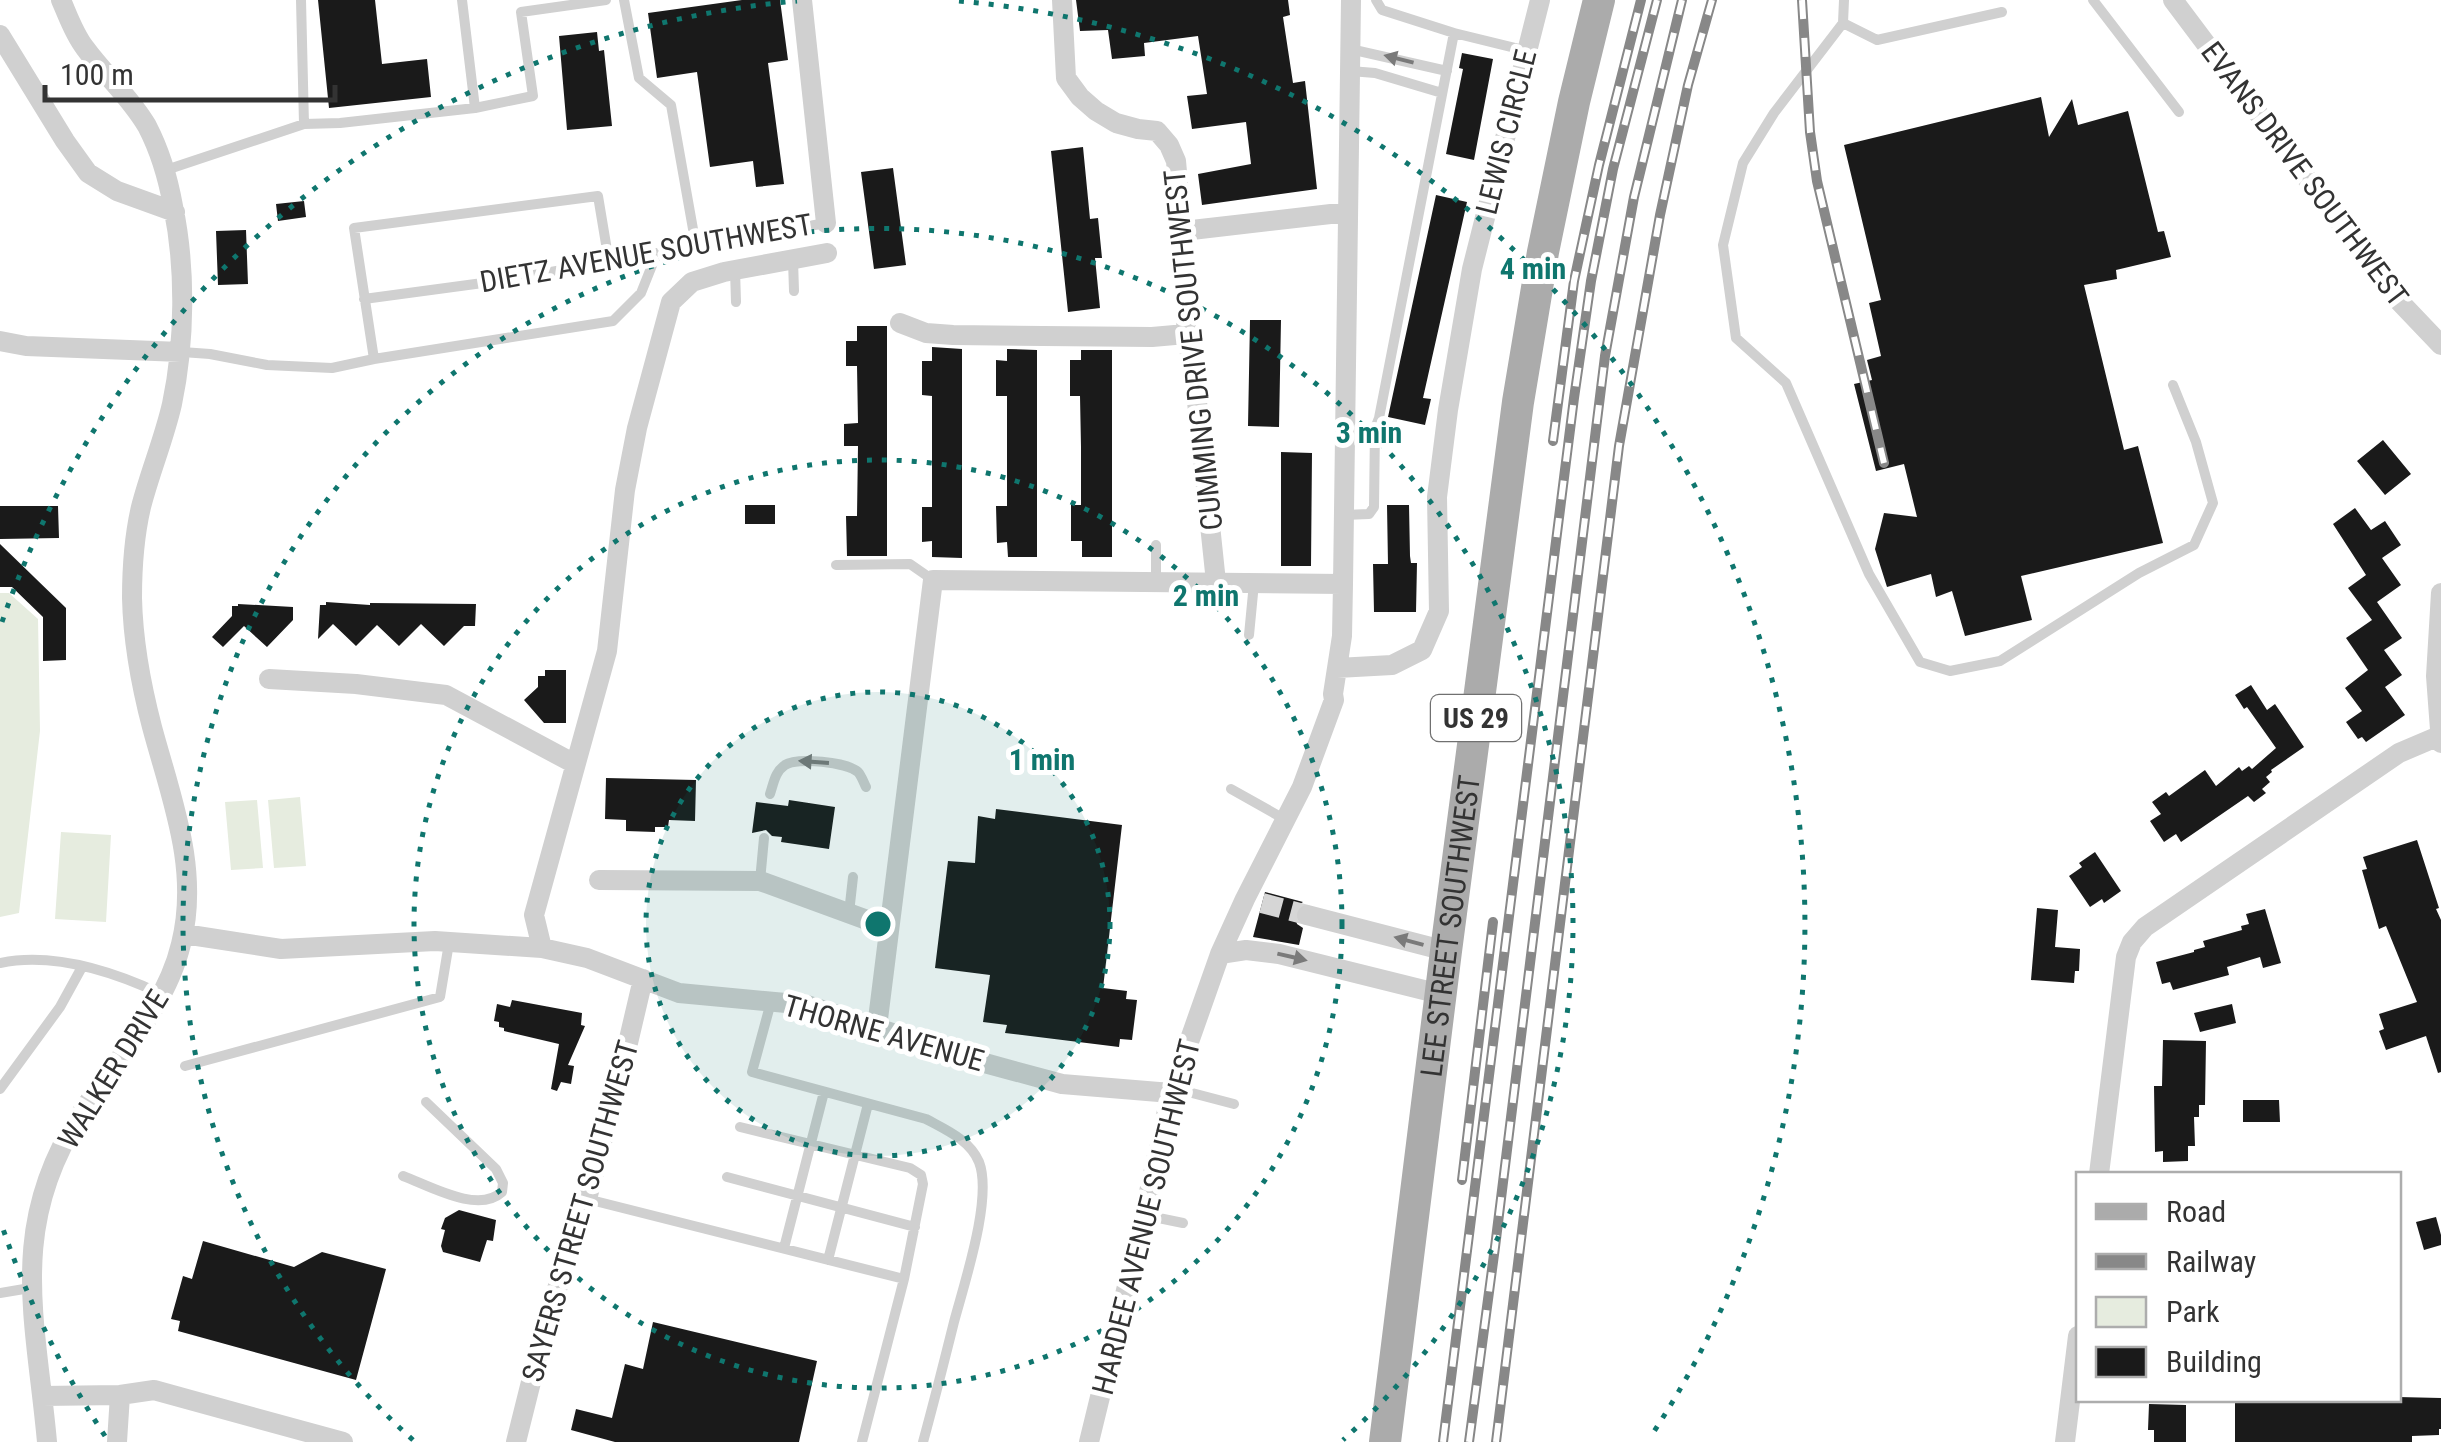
<svg xmlns="http://www.w3.org/2000/svg" width="2441" height="1442" font-family="'Roboto Condensed',sans-serif">
<style>
.green{fill:#e6ecdf}
.building{fill:#1a1a1a}
.lines{fill:none;stroke-linecap:round;stroke-linejoin:round}
.minor-tunnel{stroke:#d6d6d6;stroke-width:20;stroke-dasharray:20 10;stroke-linecap:butt}
.service{stroke:#d0d0d0;stroke-width:10}
.minor{stroke:#d0d0d0;stroke-width:20}
.primary{stroke:#ababab;stroke-width:32}
.rail-casing{stroke:#888;stroke-width:10}
.rail{stroke:#fff;stroke-width:6;stroke-dasharray:19;stroke-linecap:butt}
.oneway{fill:#7a7a7a}
.ring{fill:none;stroke:#0f766e;stroke-width:5;stroke-dasharray:5 10}
.labels{text-anchor:middle;dominant-baseline:central;stroke-width:10;stroke-linejoin:round;paint-order:stroke}
.shield{fill:#fff;stroke:#707070;stroke-width:2.5}
.shield-label{font-size:28px;font-weight:bold;fill:#333}
.street-label{font-size:30px;fill:#333;stroke:#fff}
.centre{fill:#0f766e;stroke:#fff;stroke-width:5}
.ring-label{font-size:30px;text-anchor:middle;font-weight:bold;fill:#0f766e;stroke:#fff;stroke-width:10;stroke-linejoin:round;paint-order:stroke}
</style>
<rect width="100%" height="100%" fill="#fff"/>
<path class="green" d="M0 593H9L38 619 40 731 19 913 0 917Z
M300 797 306 866 274 868 268 800Z
M257 800 263 868 231 870 225 802Z
M61 832 111 835 106 922 55 919Z"/>
<path class="building" d="M318 0H375L382 64 427 59 431 97 329 108Z
M742 0H780L788 60 768 63 784 184 756 187 753 161 710 167 697 72 657 78 648 13Z
M1076 0H1288L1290 15 1283 17 1293 83 1305 81 1317 189 1202 205 1198 174 1251 164 1246 122 1192 129 1187 96 1207 94 1198 36 1144 43 1145 56 1112 59 1108 30 1080 31Z
M597 32 599 51 604 50 612 126 567 130 559 36Z
M1462 53 1493 59 1474 160 1446 154 1463 69 1459 68Z
M2041 97 2049 137 2072 99 2078 125 2128 111 2158 232 2164 231 2171 257 2116 270 2117 279 2084 285 2124 450 2138 446 2163 543 2021 576 2032 620 1965 636 1952 591 1936 597 1931 574 1887 587 1875 549 1884 513 1917 517 1904 464 1876 471 1854 384 1872 380 1867 360 1881 356 1869 303 1881 300 1844 145Z
M1083 147 1090 219 1098 218 1102 258H1095L1100 308 1068 312 1051 151Z
M893 168 906 265 874 269 861 172Z
M1436 195 1467 202 1423 398 1431 399 1425 425 1388 417Z
M304 201 306 217 278 221 276 204Z
M246 230 248 284 218 285 216 231Z
M1250 320H1281L1279 427 1248 426Z
M857 326H887V556H847L846 516H857L858 446H844V424L858 423 857 366H846V341H857Z
M932 347 962 349V558L932 557V541L922 542V507H932V396L922 395V361H932Z
M1007 349 1037 350V557H1008L1007 542 997 543 996 506H1007V396H996V360L1007 361Z
M1081 350H1112V557H1082V541H1071V505H1081V447L1080 396H1070V360H1081Z
M2383 440 2411 474 2385 495 2357 461Z
M1281 452 1312 453 1311 566H1281Z
M745 505H775V524H745Z
M1387 505H1409L1410 556 1411 563H1417L1416 612H1374L1373 564H1388Z
M0 506H58L59 538 0 539Z
M2355 508 2371 530 2385 521 2401 545 2382 558 2401 585 2377 602 2402 638 2384 650 2402 675 2385 687 2405 715 2366 742 2362 737 2358 739 2346 722 2362 711 2345 688 2368 670 2346 638 2372 620 2348 588 2366 575 2333 524Z
M0 544 66 608V660L43 661V617L12 587H0Z
M326 602 370 605V603L476 604 475 626H464L444 646 421 624 399 646 377 625 356 646 333 624 318 639 320 605H326Z
M238 604 293 607V620L267 647 244 626 223 647 212 637 232 616V606H238Z
M545 670H566V723H544L524 700 538 687V676H545Z
M2251 685 2267 710 2275 704 2304 747 2271 770 2272 772 2266 777 2270 782 2262 789 2266 793 2254 802 2248 796 2181 842 2176 834 2164 842 2150 821 2161 814 2152 802 2166 792 2169 796 2205 770 2216 786 2239 767 2242 771 2249 766 2252 769 2276 748 2247 707 2244 709 2235 695Z
M606 778 696 780 695 821 669 820 668 827H655V832L626 831V820L605 819Z
M789 800 835 807 829 849 781 842 782 837 772 836 766 830 752 833 756 802 788 806Z
M996 809 1122 825 1103 988 1127 991 1126 999 1137 1000 1132 1040 1120 1039 1119 1047 1005 1033 1007 1025 983 1022 990 975 935 968 948 861 975 863 978 816 995 819Z
M2417 840 2439 908 2436 909 2441 920V1072L2438 1073 2426 1036 2386 1050 2379 1031 2384 1029 2379 1014 2417 1002 2386 926 2379 929 2362 870 2367 869 2363 857Z
M2095 852 2121 891 2104 903 2102 899 2090 907 2069 876 2082 867 2079 863Z
M1265 892 1303 902 1297 906 1294 913 1297 924 1303 928 1299 945 1253 937Z
M2037 908 2058 910 2055 947 2080 949 2079 971H2075L2074 983 2031 980Z
M2265 909 2281 963 2263 968 2260 957 2227 967 2229 975 2173 990 2170 982 2162 984 2156 962 2194 952V950L2205 947 2203 941 2242 930 2241 926 2249 924 2246 914Z
M512 1000 582 1013 581 1025 585 1026 568 1065 574 1066 571 1084 561 1082 557 1091 551 1089 559 1044 504 1031V1028L499 1027V1022L494 1021 497 1004 510 1007Z
M2232 1004 2236 1023 2200 1032 2194 1013Z
M2163 1040 2206 1041 2205 1105H2199V1117H2194L2195 1146H2188V1161L2163 1162V1151L2155 1152 2154 1086H2162Z
M2243 1100H2279L2280 1122H2243Z
M459 1210 496 1220 493 1241 487 1240 480 1262 443 1252 441 1246 445 1230 441 1229 445 1218Z
M2436 1217 2441 1235V1245L2424 1250 2416 1222Z
M203 1241 294 1267 322 1252 386 1269 356 1380 178 1331 180 1321 171 1319 183 1276 192 1279Z
M653 1322 817 1361 799 1442H615L571 1430 576 1409 612 1418 625 1364 643 1369Z
M2398 1397 2441 1398V1429H2439V1435L2412 1436V1442H2235V1400H2398Z
M2149 1404 2186 1405V1442H2154V1430H2148Z"/>
<g class="lines">
<path class="minor-tunnel" d="M1262 903 1307 915"/>
<path class="service" d="M301 0 304 124
M462 0 475 108
M624 0 639 78 671 105 696 246
M1844 0 1843 23 1774 113 1743 163 1723 245 1736 338 1786 383 1869 574 1920 662 1950 671 2000 661 2139 573 2194 545 2213 503 2196 442 2173 385
M2093 0 2179 112
M1843 23 1877 40 2002 12
M1454 33 1527 51
M1350 49 1447 71
M1350 71 1375 73 1442 93
M166 170 304 124 340 123 475 108 533 96 521 12 606 0
M793 260 794 291
M735 270 736 302
M364 299 505 280 826 223
M182 352 210 354 267 365 332 368 374 359 354 228 598 196 609 262
M374 359 613 321 641 293 657 253
M1345 430H1369L1375 428 1379 418 1454 33 1382 10 1376 0
M1344 515 1369 514 1374 507 1375 428
M836 565 910 564 933 580
M1156 581V545
M1249 635 1254 583
M1231 789 1286 820
M770 794C774 782 775 772 785 765 797 757 847 762 858 772 861 775 864 783 866 787
M760 881 764 838
M849 913 853 877
M0 963C54 952 112 971 161 994
M771 1002 752 1072 926 1119C946 1130 970 1140 979 1162 993 1198 964 1284 954 1322 944 1362 934 1402 923 1442
M185 1066 440 997 449 943
M1173 1088 1234 1104
M0 1089 60 1007 82 967
M740 1127 910 1168 921 1175 923 1184 904 1279
M403 1176C430 1186 478 1214 502 1192L503 1183 496 1169 426 1102
M727 1177 915 1227
M587 1199 904 1279 862 1442
M1144 1215 1183 1223
M784 1248 824 1092
M828 1260 868 1104
M0 1293 30 1288"/>
<path class="minor" d="M802 0 826 223
M1062 0 1066 78 1080 97 1096 111 1116 123 1138 129 1157 131 1169 145 1176 161 1187 284 1186 334 1194 373 1216 582
M2173 0 2399 301 2441 345
M0 35 65 141 88 173 117 191 175 212
M1183 231 1348 212
M900 323 926 333 953 335 1152 337 1186 334
M0 341 26 346 181 352
M2441 593 2436 676 2441 743
M1337 668 1392 665 1422 650 1439 611 1437 497 1448 410 1472 269 1540 0
M269 679 356 684 446 695 575 764
M599 880 760 881 889 928
M1307 915 1446 951
M184 934 281 949 435 941 542 948 587 958 679 993 807 1005 981 1062 1062 1084 1171 1093
M542 948 534 915 607 651 625 490 637 428 671 302 692 282 724 272 827 253
M1220 954 1246 950 1279 954 1440 994
M877 1027 933 580 1343 584
M2099 1174 2126 957 2132 942 2145 927 2399 753 2439 736
M42 1396 120 1395 154 1390 343 1442
M47 1442C36 1320 7 1227 80 1115 115 1061 166 1008 181 944 200 869 171 798 152 727 141 685 133 642 132 598 132 568 134 537 141 507 150 472 164 439 172 404 185 342 186 268 173 206 168 178 160 151 147 126 131 98 104 74 85 48 74 34 68 16 61 0
M117 1442 120 1395
M516 1442 546 1322 587 1199 628 1043 643 979
M1089 1442 1139 1237 1171 1093 1220 954 1245 899 1302 787 1334 700 1333 694 1342 636 1343 584 1351 0
M2065 1442 2078 1336"/>
<path class="primary" id="s1" d="M1385 1442 1446 951 1518 402 1543 252 1574 102 1599 0"/>
<defs>
<path id="rail" d="M1802 0 1810 132 1817 181 1884 463
M1553 441 1574 281 1599 165 1641 0
M1462 1180 1493 922
M1443 1442 1574 398 1591 281 1613 169 1657 0
M1469 1442 1495 1247 1605 356 1634 197 1682 0
M1496 1442 1619 446 1660 215 1688 85 1712 0"/>
</defs>
<use href="#rail" class="rail-casing"/>
<use href="#rail" class="rail"/>
</g>
<defs><path id="oneway-solid" d="M-6-.8H1V-3.2L6.5 0L1 3.2V.8H-6Z" transform="scale(2.5)"/></defs>
<g class="oneway">
<use href="#oneway-solid" transform="translate(1399 59) rotate(-166)"/>
<use href="#oneway-solid" transform="translate(814 762) rotate(-176)"/>
<use href="#oneway-solid" transform="translate(1409 941) rotate(-165)"/>
<use href="#oneway-solid" transform="translate(1292 957) rotate(13)"/>
</g>
<circle cx="878" cy="924" r="232" fill="#0f766e" fill-opacity=".12"/>
<g class="ring">
<circle cx="878" cy="924" r="232"/>
<circle cx="878" cy="924" r="464"/>
<path d="M413 1440A695 695 0 1 1 1343 1440"/>
<path d="M105 1436A927 927 0 0 1 2 1226M2 622A927 927 0 0 1 797 1M959 1A927 927 0 0 1 1651 1436"/>
</g>
<g class="labels">
<rect class="shield" x="1431" y="695" width="90" height="46" rx="8"/>
<g class="shield-label">
<text x="1476" y="718">US 29</text>
</g>
<g class="street-label">
<text transform="translate(1506 132) rotate(-76)">LEWIS CIRCLE</text>
<text transform="translate(2305 174) rotate(53)">EVANS DRIVE SOUTHWEST</text>
<text transform="translate(646 253) rotate(-10)">DIETZ AVENUE SOUTHWEST</text>
<text transform="translate(1193 350) rotate(-96)">CUMMING DRIVE SOUTHWEST</text>
<text stroke="none"><textPath href="#s1" startOffset="520">LEE STREET SOUTHWEST</textPath></text>
<text transform="translate(884 1033) rotate(16)">THORNE AVENUE</text>
<text transform="translate(113 1069) rotate(-58)">WALKER DRIVE</text>
<text transform="translate(580 1211) rotate(-74)">SAYERS STREET SOUTHWEST</text>
<text transform="translate(1146 1217) rotate(-76)">HARDEE AVENUE SOUTHWEST</text>
</g>
</g>
<circle cx="878" cy="924" r="15" class="centre"/>
<g class="ring-label">
<text x="1533" y="279">4 min</text>
<text x="1369" y="443">3 min</text>
<text x="1206" y="606">2 min</text>
<text x="1042" y="770">1 min</text>
</g>
<rect x="2076" y="1172" width="325" height="230" fill="#ffffff" stroke="#adadad" stroke-width="2.5"/>
<rect x="2096" y="1204" width="50" height="15" fill="#ababab" stroke="#adadad" stroke-width="2.5"/>
<text x="2166" y="1222" font-size="30" fill="#333333">Road</text>
<rect x="2096" y="1254" width="50" height="15" fill="#888888" stroke="#adadad" stroke-width="2.5"/>
<text x="2166" y="1272" font-size="30" fill="#333333">Railway</text>
<rect x="2096" y="1297" width="50" height="30" fill="#e6ecdf" stroke="#adadad" stroke-width="2.5"/>
<text x="2166" y="1322" font-size="30" fill="#333333">Park</text>
<rect x="2096" y="1347" width="50" height="30" fill="#1a1a1a" stroke="#adadad" stroke-width="2.5"/>
<text x="2166" y="1372" font-size="30" fill="#333333">Building</text>
<path d="M45 85v15h290v-15" fill="none" stroke="#333333" stroke-width="5"/>
<text x="60" y="85" font-size="30" fill="#333333" stroke="#ffffff" stroke-width="8" paint-order="stroke">100 m</text>
</svg>
